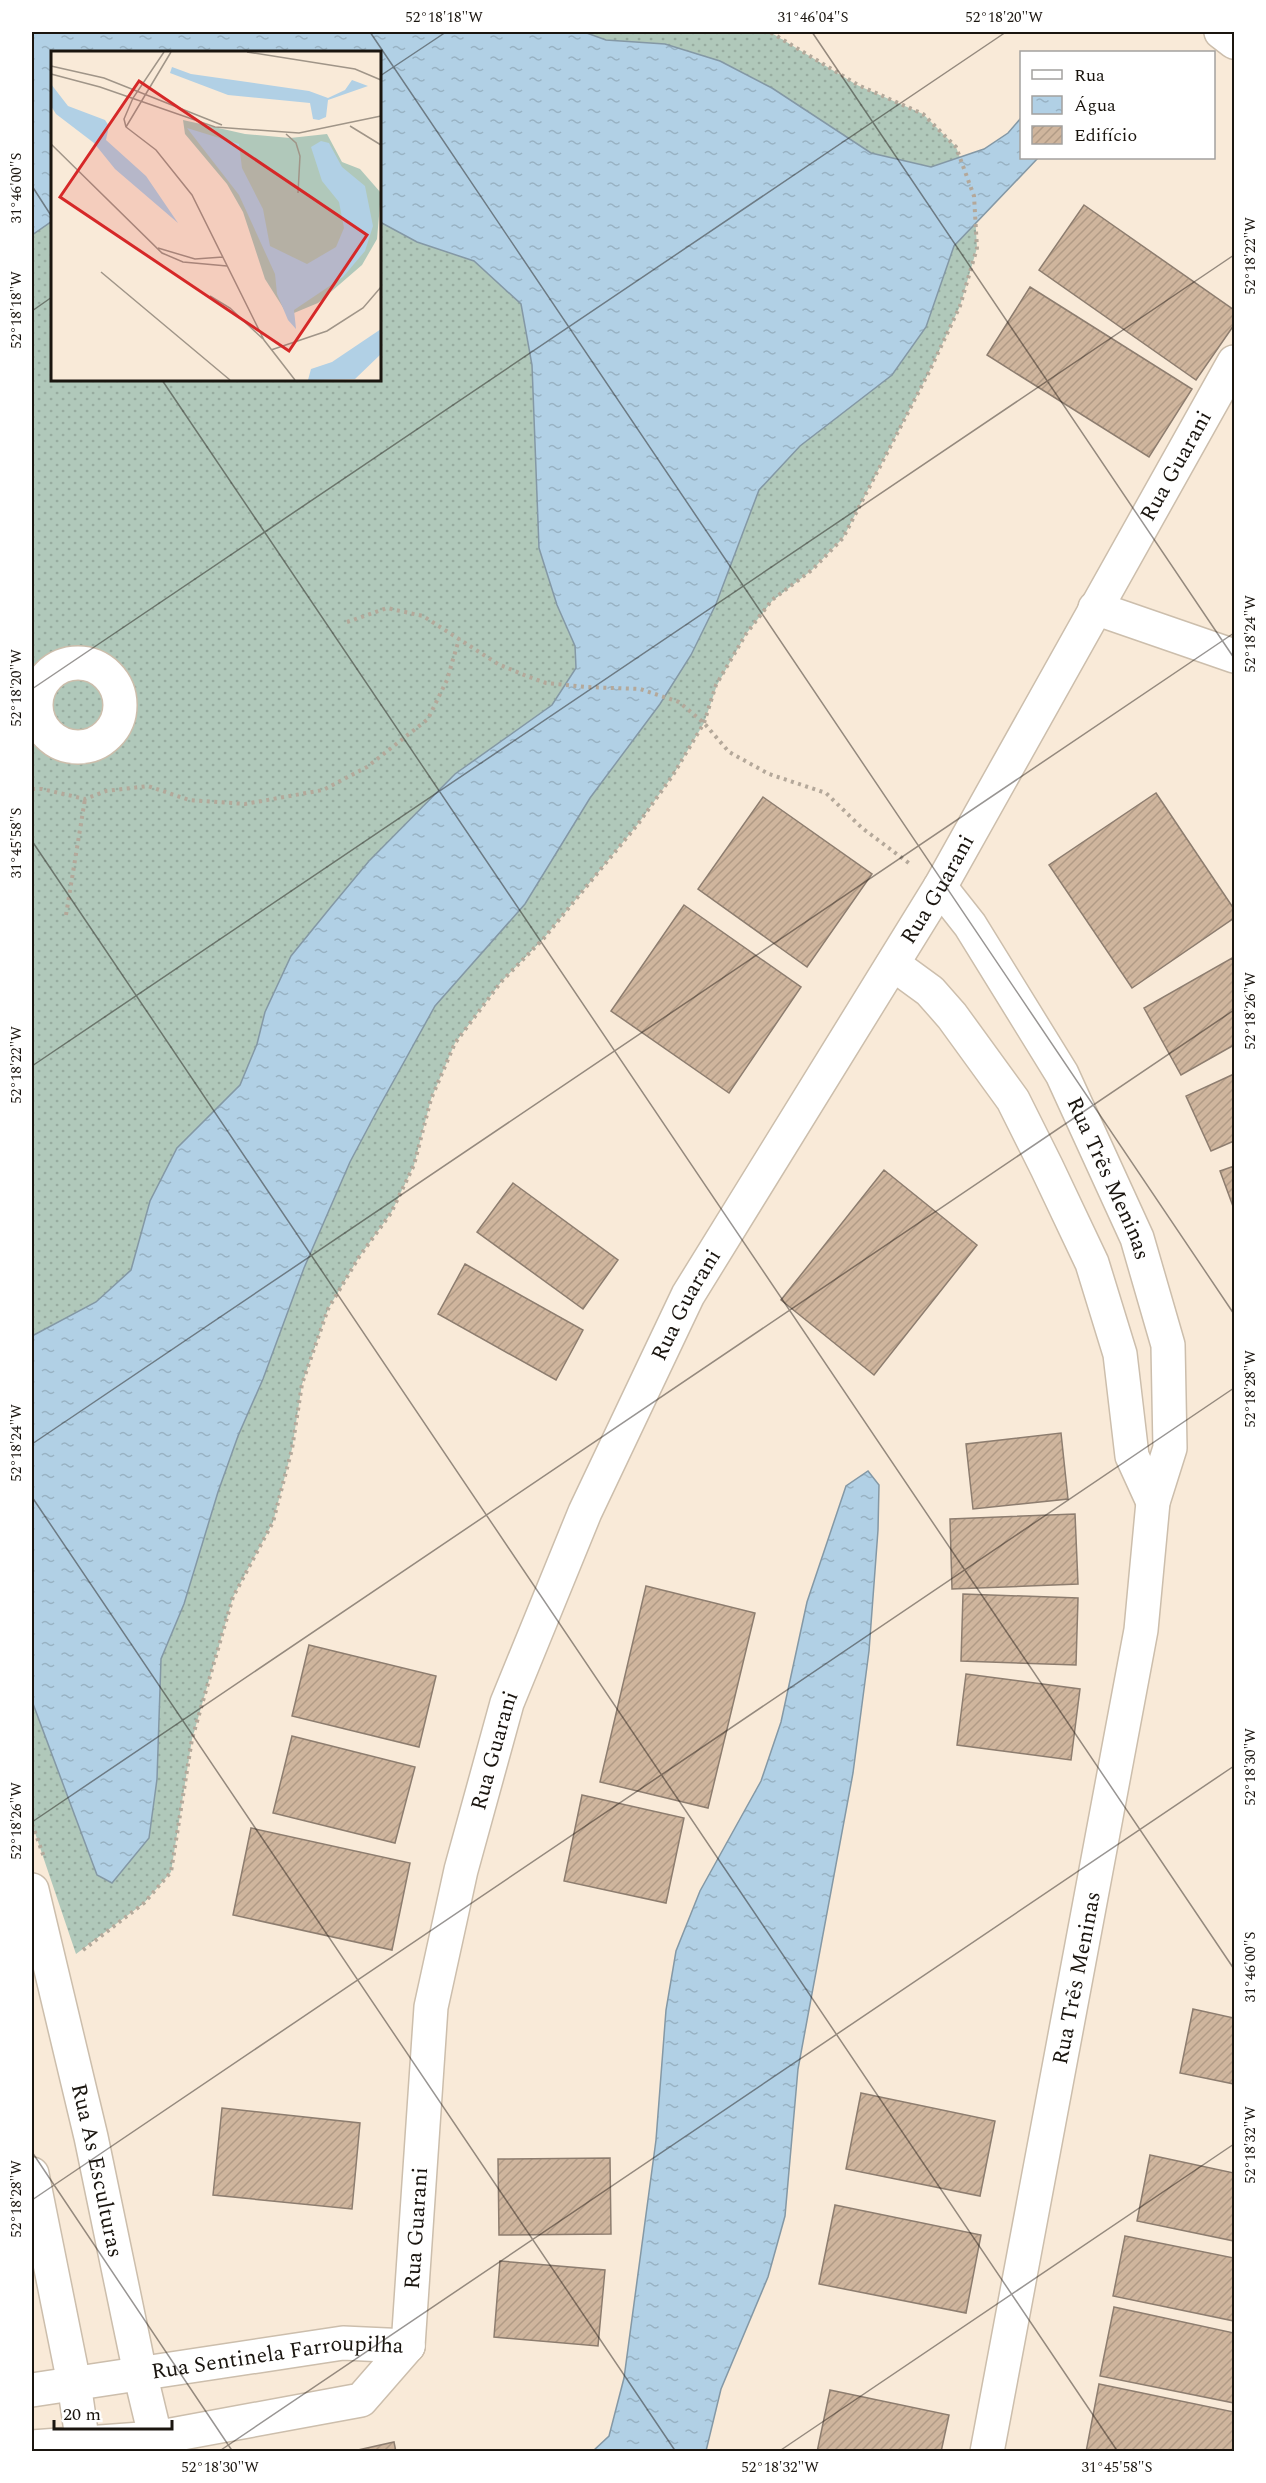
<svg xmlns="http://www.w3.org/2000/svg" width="1266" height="2483" font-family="Spectral,serif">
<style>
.grass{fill:url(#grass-dots);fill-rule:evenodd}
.water{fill:url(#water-ripples);stroke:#8498a5;stroke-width:1.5}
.building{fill:url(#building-hatch);stroke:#8d7d6f;stroke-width:1.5}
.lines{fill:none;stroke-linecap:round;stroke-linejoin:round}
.minor-casing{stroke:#ccbeac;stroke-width:36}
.path{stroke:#b4a89a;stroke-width:4;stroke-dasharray:3 4.5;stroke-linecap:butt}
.minor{stroke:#fff;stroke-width:33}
.ticks{fill:none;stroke:#1a150f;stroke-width:1.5;stroke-opacity:0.45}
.labels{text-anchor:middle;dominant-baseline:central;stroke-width:5;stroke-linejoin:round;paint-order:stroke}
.street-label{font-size:22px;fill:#1a150f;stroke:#fff}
.inset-road{fill:none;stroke:#a09588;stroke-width:1.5}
.view{fill:#d62828;fill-opacity:0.15;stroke:#d62828;stroke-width:3}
.inset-edge{fill:none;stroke:#1a150f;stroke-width:3}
.neatline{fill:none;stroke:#1a150f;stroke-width:2}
.ticks-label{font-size:15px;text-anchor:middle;fill:#1a150f}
</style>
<defs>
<pattern id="grass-dots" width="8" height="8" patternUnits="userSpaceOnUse" patternTransform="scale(1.5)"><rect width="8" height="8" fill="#b0c8ba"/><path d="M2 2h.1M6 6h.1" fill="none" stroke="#97ab9f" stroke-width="1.8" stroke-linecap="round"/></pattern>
<pattern id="water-ripples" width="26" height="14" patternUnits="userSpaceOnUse" patternTransform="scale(1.5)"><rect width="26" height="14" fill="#b1d0e5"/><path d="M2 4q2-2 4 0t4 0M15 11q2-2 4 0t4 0" fill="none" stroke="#98b2c3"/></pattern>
<pattern id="building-hatch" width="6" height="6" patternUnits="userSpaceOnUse" patternTransform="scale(1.5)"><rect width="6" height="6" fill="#cfb59d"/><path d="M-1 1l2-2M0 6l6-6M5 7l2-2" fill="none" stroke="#b19b86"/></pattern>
</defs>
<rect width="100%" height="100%" fill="#f9ead8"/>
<path class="grass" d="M32 32H770L857 85 923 114 956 147 974 196 977 248 960 306 930 370 843 538 812 570 772 601 746 634 717 685 704 723 673 775 638 824 544 938 501 982 455 1043 431 1099 414 1165 391 1213 359 1257 328 1309 302 1384 292 1449 273 1522 233 1597 192 1739 171 1872 144 1903 76 1954 32 1824ZM52 52H380V380H52Z"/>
<path class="water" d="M32 32H584L606 40 665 44 720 61 772 88 871 153 931 167 984 149 1008 133 1021 118 1022 158H1038L954 246 926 327 892 375 800 446 759 490 716 604 691 655 660 704 590 798 525 904 435 1006 378 1109 350 1162 304 1268 263 1379 238 1436 218 1492 184 1604 161 1659 157 1779 149 1838 112 1883 97 1875 32 1701V1336L96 1302 131 1270 150 1201 177 1148 240 1085 257 1044 265 1012 291 956 330 908 369 861 455 774 552 705 576 668 575 646 557 605 539 548 532 365 521 304 474 261 417 242 380 222V52H52V221L32 235Z
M868 1471 879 1485 878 1530 869 1651 853 1773 798 2069 785 2216 768 2277 721 2389 706 2451H593L609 2436 624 2378 656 2140 666 2010 676 1951 700 1891 761 1781 781 1722 807 1602 846 1486Z"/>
<path class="building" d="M1084 205 1234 310V325L1196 380 1039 270Z
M1030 287 1192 389 1149 457 987 355Z
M1156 793 1234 909V918L1132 988 1049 865Z
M763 797 872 874 807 967 698 889Z
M684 905 801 987 729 1093 611 1011Z
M1232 958 1234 963V1045L1181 1075 1144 1008Z
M1234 1074V1141L1211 1151 1186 1096Z
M1234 1166V1209L1220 1171Z
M884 1170 977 1245 874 1375 781 1300Z
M513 1183 618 1260 583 1309 477 1232Z
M465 1264 583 1330 556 1380 438 1314Z
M1061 1433 1068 1499 973 1509 966 1444Z
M1075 1514 1078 1584 952 1589 950 1519Z
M646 1586 755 1613 708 1808 600 1782Z
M963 1594 1078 1598 1076 1665 961 1661Z
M309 1645 436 1676 419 1747 292 1716Z
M966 1674 1080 1689 1071 1760 957 1745Z
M292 1736 415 1767 395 1843 273 1813Z
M582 1795 684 1818 666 1903 564 1881Z
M251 1828 410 1863 392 1950 233 1915Z
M1193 2009 1234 2018V2084L1180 2073Z
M861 2093 995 2121 980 2196 846 2169Z
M222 2108 360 2123 352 2209 213 2195Z
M1150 2155 1234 2173V2241L1137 2221Z
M610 2158 611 2234 499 2235 498 2159Z
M835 2205 981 2235 966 2313 819 2284Z
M1125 2236 1234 2258V2321L1113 2296Z
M500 2261 605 2270 598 2346 494 2337Z
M1114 2307 1234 2333V2403L1100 2376Z
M1099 2384 1234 2412V2452H1086Z
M830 2390 949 2415 941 2452H817Z
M394 2442 396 2452H349Z"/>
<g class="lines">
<defs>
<g id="minor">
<path d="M1221 32 1234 42"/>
<path d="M1095 608 1234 656"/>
<circle cx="78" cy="705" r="42"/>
<path id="s1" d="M940 887 970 925 1062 1074 1137 1238 1168 1345 1170 1448 1153 1502 1141 1630 987 2452"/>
<path d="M893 964 930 991 952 1016 1013 1100 1047 1168 1092 1263 1120 1354 1132 1456 1153 1502"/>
<path id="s2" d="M32 1890 91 2137 140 2373 159 2452"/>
<path d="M32 2174 74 2383 84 2452"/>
<path id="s3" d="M408 2346 431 2007 461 1870 507 1703 585 1512 688 1295 940 887 1234 362"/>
<path id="s4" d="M32 2390 343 2343 408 2346"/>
<path d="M32 2447 155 2438 361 2400 408 2346"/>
</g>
</defs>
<use href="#minor" class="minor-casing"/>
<path class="path" d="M347 622 387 608 423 616 498 664 529 677 546 683 586 687 640 689 679 702 704 723 729 752 769 774 826 793 862 828 910 864
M32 789H42L85 799 106 791 148 786 189 800 245 804 323 790 367 767 428 719 447 680 459 639
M66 915 85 799
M32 1824 44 1857
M83 1950 144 1903 171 1872 192 1739 233 1597 273 1522 292 1449 302 1384 328 1309 359 1257 391 1213 414 1165 431 1099 455 1043 501 982 544 938 638 824 673 775 704 723 716 685 746 634 772 600 812 570 843 538 930 370 960 306 977 248 974 196 956 147 923 114 858 85 770 32"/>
<use href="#minor" class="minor"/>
</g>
<path class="ticks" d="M370 32 1234 1314M812 32 1234 658M380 76 446 32M32 186 52 217M32 311 52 297M162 380 1234 1969M32 689 1006 32M32 841 1118 2452M32 1066 1234 255M32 1444 1234 633M32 1497 676 2452M32 1822 1234 1010M32 2152 233 2452M32 2200 1234 1388M218 2452 1234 1766M778 2452 1234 2144"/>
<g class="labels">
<g class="street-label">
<text stroke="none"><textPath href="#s3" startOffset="2062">Rua Guarani</textPath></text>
<text stroke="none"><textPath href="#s3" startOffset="1576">Rua Guarani</textPath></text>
<text stroke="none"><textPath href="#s1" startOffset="338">Rua Trẽs Meninas</textPath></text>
<text stroke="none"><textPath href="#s3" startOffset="1090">Rua Guarani</textPath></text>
<text stroke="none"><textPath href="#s3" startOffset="604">Rua Guarani</textPath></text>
<text transform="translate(1077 1978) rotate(-79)">Rua Trẽs Meninas</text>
<text stroke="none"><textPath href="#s2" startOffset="288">Rua As Esculturas</textPath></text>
<text stroke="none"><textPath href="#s3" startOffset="118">Rua Guarani</textPath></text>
<text stroke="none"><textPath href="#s4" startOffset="248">Rua Sentinela Farroupilha</textPath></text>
</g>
</g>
<g transform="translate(51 51)">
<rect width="330" height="330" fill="#f9ead8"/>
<path d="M132 69 194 83 239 87 276 83 291 111 309 118 330 142 326 188 311 214 267 252 243 262 233 258 214 228 192 161 176 133 134 83Z" fill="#b0c8ba"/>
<path d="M121 16 140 23 258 40 277 47 294 39 301 29 317 35 277 49 275 66 268 69 262 68 259 52 177 44 119 22ZM0 33 17 55 54 69 58 75 55 89 95 125 127 172 64 118 43 92 5 63 0 55ZM136 77 188 93 191 117 212 158 219 195 256 213 285 196 293 177 288 151 271 130 260 96 270 90 278 92 291 116 314 135 322 175 314 200 292 226 243 259 245 278 237 269 226 243 224 223 188 144ZM330 278V303L304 328 257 329 260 318 281 311Z" fill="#b1d0e5"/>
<path class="inset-road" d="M196 1 304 18 330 29M0 15 53 27 171 74M0 23 49 36 164 76 248 82 330 65M299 75 330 94M75 76 105 99 141 144 213 289 244 329M75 76 120 1M75 76 73 68 82 47 113 1M235 83 245 92 249 105 247 142M0 93 111 202 132 211 176 215M107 197 144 208 172 206M50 221 179 329M159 245 179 257 212 288M220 299 276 280 312 257 330 236"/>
<path class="view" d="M88 30 316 184 238 300 9 146Z"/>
<rect width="330" height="330" class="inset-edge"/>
</g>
<rect width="1266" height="2483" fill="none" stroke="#ffffff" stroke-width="66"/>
<rect x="1020" y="51" width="195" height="108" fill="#ffffff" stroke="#a3a19f" stroke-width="1.5"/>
<rect x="1032" y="70" width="30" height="9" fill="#ffffff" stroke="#a3a19f" stroke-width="1.5"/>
<text x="1074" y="81" font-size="18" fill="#1a150f">Rua</text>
<rect x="1032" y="96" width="30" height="18" fill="url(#water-ripples)" stroke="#a3a19f" stroke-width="1.5"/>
<text x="1074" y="111" font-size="18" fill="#1a150f">Água</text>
<rect x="1032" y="126" width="30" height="18" fill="url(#building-hatch)" stroke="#a3a19f" stroke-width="1.5"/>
<text x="1074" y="141" font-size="18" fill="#1a150f">Edifício</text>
<path d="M54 2420v9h118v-9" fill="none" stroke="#1a150f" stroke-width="3"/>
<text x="63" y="2420" font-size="18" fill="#1a150f" stroke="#ffffff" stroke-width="4.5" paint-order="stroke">20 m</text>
<rect x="33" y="33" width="1200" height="2417" class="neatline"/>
<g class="ticks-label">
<text x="444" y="22">52°18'18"W</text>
<text x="813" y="22">31°46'04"S</text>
<text x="1004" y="22">52°18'20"W</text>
<text transform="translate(16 188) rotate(-90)" y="5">31°46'00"S</text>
<text transform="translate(1250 256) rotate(-90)" y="5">52°18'22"W</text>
<text transform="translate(16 310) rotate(-90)" y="5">52°18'18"W</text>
<text transform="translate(1250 634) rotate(-90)" y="5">52°18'24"W</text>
<text transform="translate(16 688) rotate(-90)" y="5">52°18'20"W</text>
<text transform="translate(16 843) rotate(-90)" y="5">31°45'58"S</text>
<text transform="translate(1250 1011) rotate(-90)" y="5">52°18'26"W</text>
<text transform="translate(16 1065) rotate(-90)" y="5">52°18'22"W</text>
<text transform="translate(1250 1389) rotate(-90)" y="5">52°18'28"W</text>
<text transform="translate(16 1443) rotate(-90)" y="5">52°18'24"W</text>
<text transform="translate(1250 1767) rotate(-90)" y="5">52°18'30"W</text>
<text transform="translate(16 1821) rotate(-90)" y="5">52°18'26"W</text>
<text transform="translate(1250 1967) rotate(-90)" y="5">31°46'00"S</text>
<text transform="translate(1250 2145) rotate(-90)" y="5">52°18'32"W</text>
<text transform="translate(16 2199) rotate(-90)" y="5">52°18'28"W</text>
<text x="220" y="2472">52°18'30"W</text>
<text x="780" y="2472">52°18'32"W</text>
<text x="1117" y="2472">31°45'58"S</text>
</g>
</svg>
